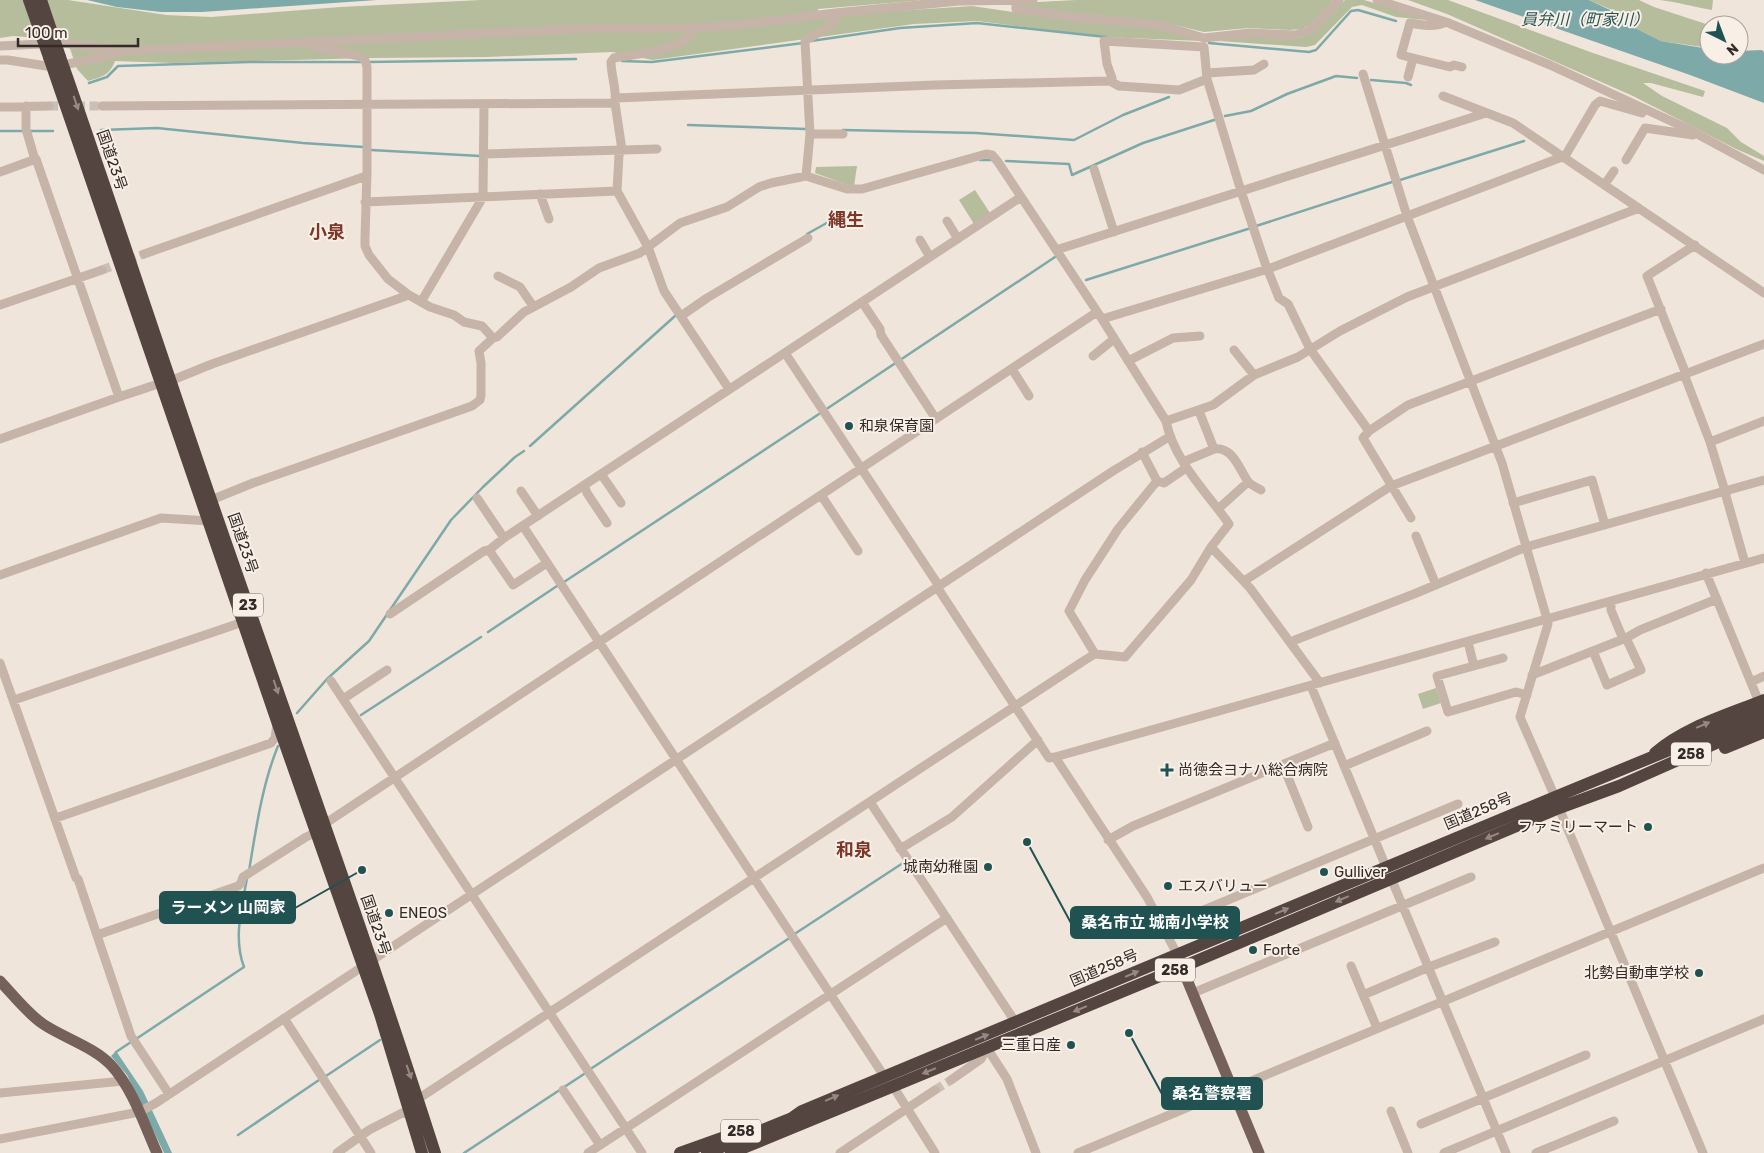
<svg xmlns="http://www.w3.org/2000/svg" width="1764" height="1153" font-family="Rubik,'Noto Sans JP',sans-serif">
<style>
.green{fill:#b5bd9d}
.water{fill:#7daaa9}
.lines{fill:none;stroke-linecap:round;stroke-linejoin:round}
.stream{stroke:#7daaa9;stroke-width:2.5}
.minor-tunnel{stroke:#cac0b7;stroke-width:9;stroke-dasharray:9 4.5;stroke-linecap:butt}
.minor{stroke:#c7b4a8;stroke-width:9}
.major{stroke:#75615a;stroke-width:11}
.highway{stroke:#544540;stroke-width:12}
.highway-bridge{stroke:#544540;stroke-width:12}
.oneway{fill:#968983}
.poi-dot{fill:#215252;stroke:#f8efe7;stroke-width:2}
.labels{text-anchor:middle;dominant-baseline:central;stroke-width:4;stroke-linejoin:round;paint-order:stroke}
.shield{fill:#f8efe7;stroke:#6f6661;stroke-width:1}
.shield-label{font-size:14px;font-weight:bold;fill:#342b28}
.street-label{font-size:15px;fill:#342b28;stroke:#f8efe7}
.poi-label{font-size:15px;fill:#342b28;stroke:#f8efe7;text-anchor:start}
.water-label{font-size:16px;font-style:italic;fill:#215252;stroke:#f8efe7}
.quarter-label{font-size:18px;font-weight:bold;fill:#7d3627;stroke:#f8efe7}
.leader{fill:none;stroke:#215252;stroke-width:2}
.callout-dot{fill:#215252;stroke:#f8efe7;stroke-width:2}
.callout{fill:#215252;stroke:#215252;stroke-width:2}
.callout-label{font-size:16px;text-anchor:middle;font-weight:bold;fill:#fff}
</style>
<rect width="100%" height="100%" fill="#f0e5db"/>
<path class="green" d="M0 0H68L166 15 211 17 340 7 481 0H925L818 9 819 16 972 6 1026 14 1149 27 1194 36 1201 41 1104 37 977 21 914 24 653 60 612 52 487 57 372 58 172 63 115 61C110 75 102 77 88 81L77 69 67 40 13 36 0 38Z
M1076 0H1332V2L1309 25 1302 29 1289 30 1249 28 1204 32 1158 21 1019 8 1018 3Z
M1345 0H1364L1436 21 1396 17 1362 5 1352 7 1315 45 1306 47 1219 41 1247 34 1278 38H1301L1310 33Z
M1408 0H1448L1593 53 1705 91 1703 97 1651 83H1643L1662 96 1727 128 1741 142 1764 156V161L1736 149 1633 96 1447 14Z
M1589 0H1639L1654 7 1709 25V48L1661 41 1629 25 1628 17Z
M1660 0H1713L1712 10C1694 7 1678 2 1660 0Z
M857 166 854 186 848 185 815 173 816 167Z
M975 190 990 213 974 224 959 200Z
M1436 688 1441 703 1423 709 1418 694Z"/>
<path class="water" d="M87 0H377L202 12H161L117 7Z
M1475 0H1589L1627 18 1629 25 1661 41 1709 49V55H1739V51L1762 50 1764 52V103L1690 75Z
M116 1051 143 1091 172 1153H164L127 1075 111 1056Z"/>
<g class="lines">
<path class="stream" d="M811 41 900 28 977 23 1106 37
M1209 43 1309 52 1316 50 1351 11 1358 10 1396 21
M622 61 652 62 803 43
M368 62 576 59
M1371 80 1406 83 1411 85
M89 83 107 77 118 66 249 62H362
M1225 116 1251 111 1287 94 1336 76 1357 78
M688 125 806 129
M101 130 157 128 303 143 363 147
M843 130 976 133 1074 140 1123 115 1169 97
M0 131H23
M30 131H53
M371 150 480 156
M980 160H991
M1006 161 1069 164 1072 175 1143 143 1214 120
M1400 180 1524 141
M1256 226 1392 182
M807 234 832 220
M1086 280 1251 228
M828 408 1055 257
M530 446 675 316
M564 582 819 414
M488 632 557 586
M297 713 327 679 369 641 451 520 483 487 515 457 524 451
M361 715 481 637
M249 871C256 829 262 785 278 746
M796 933 906 861
M136 1039 244 967C233 938 242 907 247 878
M116 1052 131 1042
M592 1068 788 939
M326 1076 380 1040
M238 1135 319 1080
M464 1153 584 1074"/>
<path class="minor-tunnel" d="M49 106H102
M102 270 144 254
M935 1090 951 1080"/>
<path class="minor" d="M1377 0 1446 22 1550 65 1688 129 1764 170
M1016 1V9L1071 17 1160 25 1204 38 1250 33 1295 35 1308 31 1315 25 1339 0
M693 28C688 51 635 54 614 58L611 62C611 75 617 90 615 103L622 150 619 155 617 191 648 247 664 291 729 389
M0 46 63 43 122 51
M1413 58 1450 67 1454 65 1462 67
M0 60H8L53 67
M63 65 103 57 125 51 594 28H693L746 24 835 13 959 1 1033 0
M1207 73 1254 70 1264 64
M1363 74 1407 216 1502 463 1547 619 1548 624 1520 717 1555 797
M1408 77 1413 58 1401 55 1410 23C1422 25 1435 28 1446 22
M1207 79 1241 191 1265 263 1279 298 1288 304 1310 349 1369 431
M1443 96 1513 123 1764 293
M616 98 935 85 1110 81 1119 86 1179 90 1207 79 1204 47 1104 41 1107 64 1112 78 1110 81
M26 106V129L35 160
M102 106 615 103
M0 107 49 106
M810 134H843
M484 154 657 149
M1564 158 1595 105 1600 101 1642 113
M1626 160 1645 128 1693 135
M1094 169 1114 232
M0 172 36 159 119 397
M806 176 810 134 805 41 833 24 835 13
M1605 184 1614 171
M540 194 549 219
M365 202 617 191
M947 221 958 239
M920 240 930 257
M1056 250 1486 113
M144 254 366 176
M498 276 520 287 533 306
M421 302 483 197 484 104
M862 302 880 329 881 335 936 419
M0 305 102 270
M681 316 707 298 808 238
M1102 319 1268 269 1562 157
M1234 350 1254 375
M785 353 939 586
M1093 356 1114 339
M1128 361 1173 338 1200 336
M1012 369 1029 396
M1684 374 1710 442 1724 488 1723 491
M1686 374 1647 276 1695 245
M170 381 212 364 409 295
M1199 411 1214 449C1232 446 1239 468 1247 480 1250 485 1256 487 1261 490
M1166 421 1213 405 1254 375 1298 357 1340 331 1407 297 1639 208
M0 439 119 397 161 383
M1710 442 1764 421
M1142 452 1157 481 1164 483 1186 468
M1183 462 1214 449
M601 474 621 503
M584 485 587 493 607 523
M521 491 538 516
M1727 491 1726 496 1745 563
M821 495 858 551
M477 498 504 538
M211 500 253 483 472 406 480 400 481 395V363L479 351 493 338 482 326 464 322 454 315 430 307 409 295 388 279 369 255 365 246V238L367 172V67L365 60 359 56 312 46 306 42
M1513 503 1592 480 1605 525
M1218 509 1248 482
M1411 518 1363 438 1369 431 1408 405 1661 309
M523 526 884 1076
M1416 536 1436 585
M1211 547 1250 588 1320 683
M489 550 513 585 547 563
M1706 573 1759 702
M0 575 161 518 209 521
M1244 581 1391 486 1764 344
M937 587 1049 758 1055 757 1147 897 1177 954
M1611 601V610L1623 639
M390 614 484 551 489 550 504 538 1021 197
M1468 642 1474 666
M1291 644 1295 640 1414 594 1526 547 1764 480
M1593 651 1607 685 1641 670 1626 638
M1095 654 1069 611 1085 580 1118 529 1157 481
M1503 658 1437 676 1448 712 1516 692 1527 695
M0 663 76 878 78 879 131 1036 169 1094
M1532 675 1626 638 1640 630 1717 599
M331 681 642 1153
M1751 682 1764 676
M1311 686 1386 867
M343 699 387 670
M14 700 243 622
M1055 757 1764 558
M1283 765 1308 827
M1344 766 1427 731
M870 802 1016 1023
M1559 808 1703 1153
M56 818 271 743 275 738 277 725
M323 825 1097 312
M1108 840 1133 826 1335 743
M900 849 952 817 1038 740
M1391 878 1506 1153
M1163 927 1458 804
M97 935 238 886 241 883 243 877 306 837 317 832
M1351 966 1377 1028
M1193 993 1471 877
M1363 995 1429 967 1495 942
M284 1018 371 1153
M987 1048 1007 1079 1036 1153
M951 1080 981 1059 987 1048
M893 1086 935 1153
M563 1090 600 1145
M0 1093 123 1081
M418 1099 1085 660 1095 654 1125 657 1191 580 1211 547 1229 524C1206 491 1174 461 1166 421L1102 319 998 162 992 155 986 154 862 189H847L806 176 771 183 759 187 727 207 680 223 640 253 599 268 571 287 524 312 497 337 493 338
M1391 1111 1408 1153
M1421 1124 1586 1055
M0 1139 139 1112 156 1103 1113 471 1169 437
M337 1153 369 1130 404 1112 411 1116
M588 1153 947 918
M840 1153 935 1090
M1078 1153 1764 868
M1444 1153 1764 1019
M1536 1153 1614 1121"/>
<path class="major" d="M1178 958 1259 1153
M0 981C13 995 28 1014 43 1024 64 1038 94 1047 111 1065 133 1089 144 1124 157 1153"/>
<path class="highway" d="M49 57 278 724 380 1014 422 1153
M60 57C112 205 161 355 212 503 287 719 365 935 435 1153
M1725 748 1764 732
M1655 753C1685 727 1727 715 1764 700
M680 1153 736 1133
M707 1153 792 1118 802 1111 1555 797 1764 711
M731 1153 1182 967 1559 808 1619 786 1764 722"/>
<path class="highway-bridge" d="M29 0 49 57
M41 0 60 57"/>
</g>
<defs><path id="oneway-solid" d="M-6-.8H1V-3.2L6.5 0L1 3.2V.8H-6Z" transform="scale(1.25)"/></defs>
<g class="oneway">
<use href="#oneway-solid" transform="translate(76 103) rotate(71)"/>
<use href="#oneway-solid" transform="translate(276 687) rotate(71)"/>
<use href="#oneway-solid" transform="translate(1703 725) rotate(-23)"/>
<use href="#oneway-solid" transform="translate(1492 836) rotate(157)"/>
<use href="#oneway-solid" transform="translate(1342 899) rotate(157)"/>
<use href="#oneway-solid" transform="translate(1282 911) rotate(-23)"/>
<use href="#oneway-solid" transform="translate(1132 974) rotate(-23)"/>
<use href="#oneway-solid" transform="translate(1080 1009) rotate(158)"/>
<use href="#oneway-solid" transform="translate(982 1037) rotate(-22)"/>
<use href="#oneway-solid" transform="translate(929 1071) rotate(158)"/>
<use href="#oneway-solid" transform="translate(409 1072) rotate(71)"/>
<use href="#oneway-solid" transform="translate(832 1098) rotate(-23)"/>
</g>
<g class="poi-dot">
<circle cx="849" cy="426" r="5"/>
<path d="M1164.5 762.5h5v5h5v5h-5v5h-5v-5h-5v-5h5z"/>
<circle cx="1648" cy="827" r="5"/>
<circle cx="988" cy="867" r="5"/>
<circle cx="1324" cy="872" r="5"/>
<circle cx="1168" cy="886" r="5"/>
<circle cx="389" cy="913" r="5"/>
<circle cx="1253" cy="950" r="5"/>
<circle cx="1699" cy="973" r="5"/>
<circle cx="1071" cy="1045" r="5"/>
</g>
<g class="labels">
<g class="shield">
<rect x="233" y="593.5" width="30" height="23" rx="4"/>
<rect x="1671" y="742.5" width="40" height="23" rx="4"/>
<rect x="1155" y="958.5" width="40" height="23" rx="4"/>
<rect x="721" y="1119.5" width="40" height="23" rx="4"/>
</g>
<g class="shield-label">
<text x="248" y="605">23</text>
<text x="1691" y="754">258</text>
<text x="1175" y="970">258</text>
<text x="741" y="1131">258</text>
</g>
<g class="street-label">
<text transform="translate(112 160) rotate(71)">国道23号</text>
<text transform="translate(243 543) rotate(71)">国道23号</text>
<text transform="translate(1478 811) rotate(-23)">国道258号</text>
<text transform="translate(376 925) rotate(71)">国道23号</text>
<text transform="translate(1104 968) rotate(-23)">国道258号</text>
</g>
<g class="poi-label">
<text x="859" y="426">和泉保育園</text>
<text x="1178" y="770">尚徳会ヨナハ総合病院</text>
<text x="1638" y="827" text-anchor="end">ファミリーマート</text>
<text x="978" y="867" text-anchor="end">城南幼稚園</text>
<text x="1334" y="872">Gulliver</text>
<text x="1178" y="886">エスバリュー</text>
<text x="399" y="913">ENEOS</text>
<text x="1263" y="950">Forte</text>
<text x="1689" y="973" text-anchor="end">北勢自動車学校</text>
<text x="1061" y="1045" text-anchor="end">三重日産</text>
</g>
<g class="water-label">
<text x="1585" y="19">員弁川（町家川）</text>
</g>
<g class="quarter-label">
<text x="846" y="220">縄生</text>
<text x="327" y="232">小泉</text>
<text x="854" y="850">和泉</text>
</g>
</g>
<path class="leader" d="M362 870L295 908M1027 842L1071 923M1129 1033L1162 1094"/>
<g class="callout-dot">
<circle cx="362" cy="870" r="5"/>
<circle cx="1027" cy="842" r="5"/>
<circle cx="1129" cy="1033" r="5"/>
</g>
<g class="callout">
<rect x="160" y="892" width="135" height="31" rx="5"/>
<rect x="1071" y="907" width="168" height="31" rx="5"/>
<rect x="1162" y="1078" width="100" height="31" rx="5"/>
</g>
<g class="callout-label">
<text x="228" y="913">ラーメン 山岡家</text>
<text x="1155" y="928">桑名市立 城南小学校</text>
<text x="1212" y="1099">桑名警察署</text>
</g>
<g transform="translate(1724 40) rotate(138)"><circle r="24" fill="#f8efe7" stroke="#aaa19b"/>
<path d="M0-4L9 19L0 12L-9 19Z" fill="#215252"/>
<text y="-8" font-size="14" font-weight="bold" text-anchor="middle" fill="#342b28">N</text>
</g>
<path d="M18 38v8h120v-8" fill="none" stroke="#342b28" stroke-width="2.5"/>
<text x="25" y="38" font-size="15" fill="#342b28" stroke="#f8efe7" stroke-width="4" paint-order="stroke">100 m</text>
</svg>
